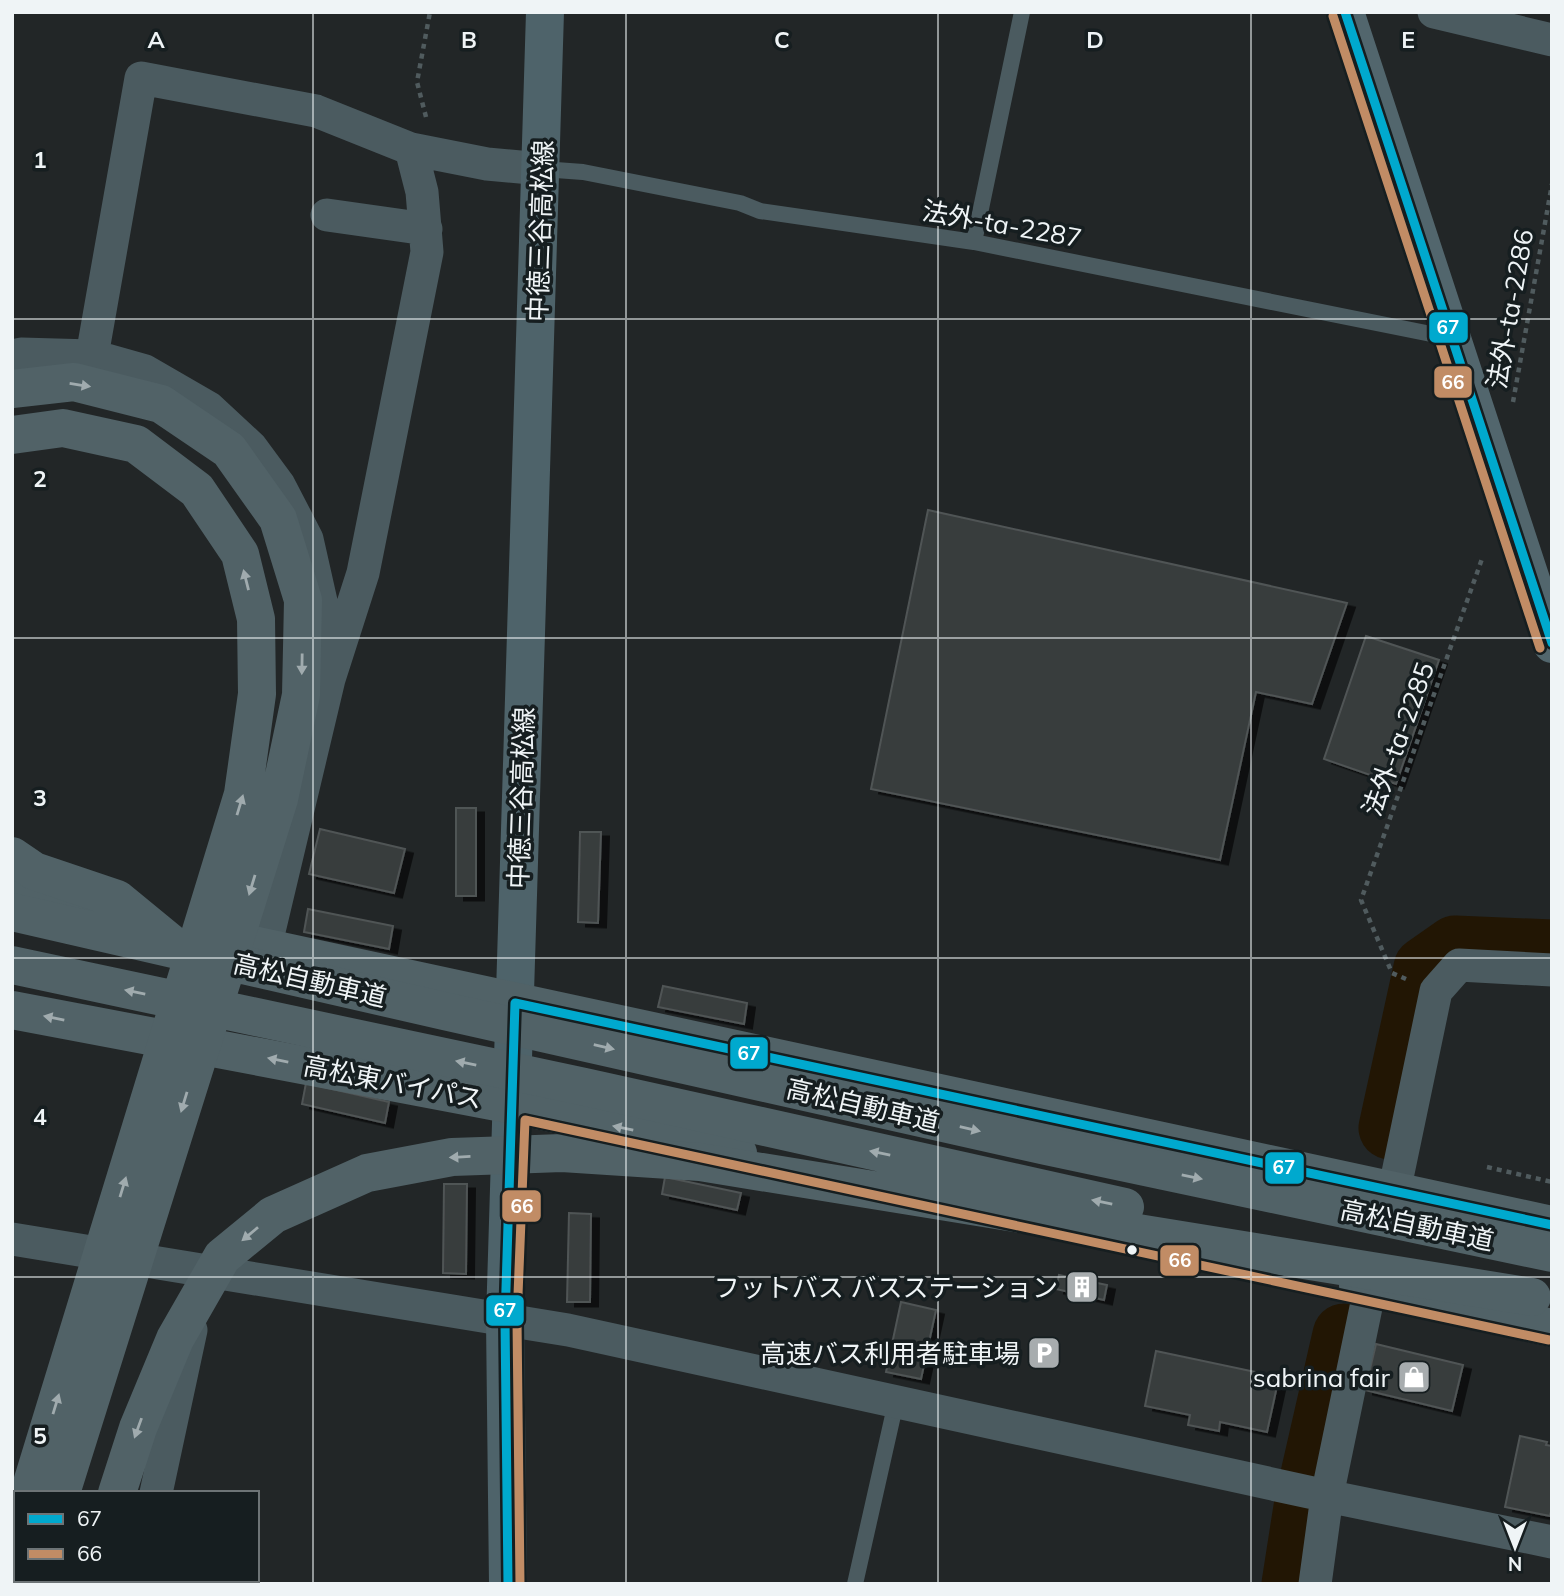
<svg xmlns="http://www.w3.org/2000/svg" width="1564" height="1596" font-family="Mulish,'Noto Sans JP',sans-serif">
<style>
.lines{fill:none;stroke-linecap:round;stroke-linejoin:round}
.river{stroke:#221604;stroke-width:63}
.building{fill:#393d3e;stroke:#505455;stroke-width:2;filter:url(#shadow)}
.path{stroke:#505b5e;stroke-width:4.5;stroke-dasharray:5 5;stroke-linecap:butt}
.lane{stroke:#4b5b60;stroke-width:16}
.street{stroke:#4b5b60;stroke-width:33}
.secondary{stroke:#52666d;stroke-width:38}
.primary{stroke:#4e636a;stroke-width:38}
.highway{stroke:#516267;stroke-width:38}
.highway-bridge{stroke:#516267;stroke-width:38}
.bus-1-casing{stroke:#161e20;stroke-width:14}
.bus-2-casing{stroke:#161e20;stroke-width:14}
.bus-1{stroke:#00a9ce;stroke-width:9}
.bus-2{stroke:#c18c65;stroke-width:9}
.oneway{fill:#a0abae}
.grid{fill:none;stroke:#eff4f6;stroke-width:2;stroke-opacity:0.55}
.bus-dot{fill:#eff4f6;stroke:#161e20;stroke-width:2.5}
.labels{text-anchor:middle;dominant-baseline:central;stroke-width:7;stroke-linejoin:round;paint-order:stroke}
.street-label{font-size:26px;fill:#eff4f6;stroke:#161e20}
.poi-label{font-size:26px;fill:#eff4f6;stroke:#161e20;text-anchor:end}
.grid-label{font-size:23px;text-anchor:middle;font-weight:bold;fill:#eff4f6;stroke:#161e20;stroke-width:7;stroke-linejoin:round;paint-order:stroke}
.line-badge{stroke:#161e20;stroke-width:2.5}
.badge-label{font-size:19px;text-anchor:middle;font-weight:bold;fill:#fff}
</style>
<defs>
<filter id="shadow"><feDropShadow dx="8" dy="4.5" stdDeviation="0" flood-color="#0009"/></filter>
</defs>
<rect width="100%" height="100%" fill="#222627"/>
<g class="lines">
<path class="river" d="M1390 1128 1425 968 1455 947 1552 951
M1293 1584 1306 1501 1344 1335"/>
</g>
<path class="building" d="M928 510 1347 603 1312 704 1256 692 1220 860 871 789Z
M1366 636 1439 660 1396 784 1324 759Z
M456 808H476V896H456Z
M320 829 405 849 394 893 309 874Z
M580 832H601L598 923 578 922Z
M308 909 393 926 389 949 304 932Z
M663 986 747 1003 744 1024 658 1007Z
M306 1083 389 1102 385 1123 302 1104Z
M665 1177 741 1193 737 1210 662 1194Z
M444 1184H467L466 1274 443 1273Z
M569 1213 591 1214 590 1302H567Z
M1059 1275 1107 1285 1104 1300 1056 1289Z
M901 1302 936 1310 921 1379 886 1372Z
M1376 1344 1463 1365 1452 1411 1365 1390Z
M1156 1351 1279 1377 1267 1432 1220 1422 1219 1431 1188 1425 1190 1415 1145 1406Z
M1520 1436 1547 1442 1546 1445 1552 1446V1507L1550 1516 1505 1507Z"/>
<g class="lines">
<path class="path" d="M426 117 417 82 430 12
M1513 402 1552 184
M1406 979 1392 973 1361 900 1483 556
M1487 1167 1552 1182"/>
<path class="lane" d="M542 169 583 172 740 203 760 211 974 242 1451 338
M974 242 1022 12
M855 1584 896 1402"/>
<path class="street" d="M1434 12 1552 40
M327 215 426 229
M12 356 21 354 92 356 145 371 209 408 251 447 279 485 307 539 325 619 328 662
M92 356 141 78 316 111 411 149 487 164 542 169
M265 948 329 679 363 573 427 252 422 192 411 149
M1394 1192 1436 991 1459 965 1552 970
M12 1239 568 1330 1327 1496 1552 1542
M156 1493 191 1330
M138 1584 139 1580
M1315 1584 1327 1496 1370 1288"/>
<path class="secondary" d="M1345 12 1552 644"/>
<path class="primary" d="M508 1584 505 1320 545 12"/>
<path class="highway" d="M12 893 137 920
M202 934 1552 1225
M12 1010 513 1105 738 1153
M1358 1285 1552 1328
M32 1584 33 1580
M91 1584 92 1580"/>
<path class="highway-bridge" d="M12 389 74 382 161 404 229 450 278 519 303 600 301 695 279 799 61 1493
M12 435 63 428 136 444 197 490 240 554 256 619 257 694 243 794 29 1493
M12 856 34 871 117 899 173 945
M12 912 444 1011 1046 1146 1552 1253
M12 965 585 1087 1125 1207
M117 1493 138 1428 175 1339 222 1257 273 1215 367 1173 452 1157 562 1153 700 1162 1532 1297
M12 1547 16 1536"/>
<defs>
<path id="bus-1" d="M1345 12 1552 643
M508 1584 505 1320 515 1003 1552 1225"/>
<path id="bus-2" d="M1333 16 1540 648
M520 1584 517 1320 525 1120 1549 1340"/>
</defs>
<use href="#bus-1" class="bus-1-casing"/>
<use href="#bus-2" class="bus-2-casing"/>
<use href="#bus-1" class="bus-1"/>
<use href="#bus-2" class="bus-2"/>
</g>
<defs><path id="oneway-solid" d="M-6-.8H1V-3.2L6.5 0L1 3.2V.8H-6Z" transform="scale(1.75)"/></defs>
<g class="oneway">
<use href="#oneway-solid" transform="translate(80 385) rotate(9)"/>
<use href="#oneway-solid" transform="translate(246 580) rotate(-104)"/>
<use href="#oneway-solid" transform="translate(302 664) rotate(91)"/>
<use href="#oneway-solid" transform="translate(240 805) rotate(-73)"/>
<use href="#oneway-solid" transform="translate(252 885) rotate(107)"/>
<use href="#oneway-solid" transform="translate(135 992) rotate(-168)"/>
<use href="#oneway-solid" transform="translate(54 1018) rotate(-169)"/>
<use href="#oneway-solid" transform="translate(604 1047) rotate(13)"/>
<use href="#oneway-solid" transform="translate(278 1060) rotate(-169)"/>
<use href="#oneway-solid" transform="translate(466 1063) rotate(-168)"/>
<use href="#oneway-solid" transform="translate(184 1102) rotate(107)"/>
<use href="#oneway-solid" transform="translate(623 1128) rotate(-168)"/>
<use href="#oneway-solid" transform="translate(970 1129) rotate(13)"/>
<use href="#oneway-solid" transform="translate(880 1153) rotate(-168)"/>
<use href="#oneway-solid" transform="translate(460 1157) rotate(177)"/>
<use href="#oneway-solid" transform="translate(1192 1177) rotate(12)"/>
<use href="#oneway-solid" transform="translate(123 1187) rotate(-73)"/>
<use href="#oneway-solid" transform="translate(1102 1202) rotate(-168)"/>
<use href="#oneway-solid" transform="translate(250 1234) rotate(140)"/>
<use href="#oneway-solid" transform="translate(56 1404) rotate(-73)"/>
<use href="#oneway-solid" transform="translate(138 1428) rotate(110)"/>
</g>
<path class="grid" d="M313 12V1584M626 12V1584M938 12V1584M1251 12V1584M12 319H1552M12 638H1552M12 958H1552M12 1277H1552"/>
<defs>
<symbol id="building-square" viewBox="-11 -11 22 22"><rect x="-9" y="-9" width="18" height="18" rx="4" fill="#a7acae" stroke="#161e20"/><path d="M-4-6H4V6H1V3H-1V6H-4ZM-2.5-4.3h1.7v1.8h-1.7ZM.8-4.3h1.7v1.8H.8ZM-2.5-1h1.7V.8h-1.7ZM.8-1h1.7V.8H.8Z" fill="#fff"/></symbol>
<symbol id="parking-square" viewBox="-11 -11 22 22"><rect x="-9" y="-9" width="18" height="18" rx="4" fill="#a7acae" stroke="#161e20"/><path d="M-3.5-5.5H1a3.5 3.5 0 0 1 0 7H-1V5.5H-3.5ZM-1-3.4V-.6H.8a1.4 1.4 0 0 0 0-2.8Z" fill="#fff"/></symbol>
<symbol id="shop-square" viewBox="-11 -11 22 22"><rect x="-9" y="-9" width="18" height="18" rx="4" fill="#a7acae" stroke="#161e20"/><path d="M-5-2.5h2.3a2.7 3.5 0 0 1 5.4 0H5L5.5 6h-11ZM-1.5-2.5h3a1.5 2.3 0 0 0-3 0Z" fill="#fff"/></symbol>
</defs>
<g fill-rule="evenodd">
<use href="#building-square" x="1063" y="1268" width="38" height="38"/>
<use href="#parking-square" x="1025" y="1334" width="38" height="38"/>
<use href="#shop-square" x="1395" y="1358" width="38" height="38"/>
</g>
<circle class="bus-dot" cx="1132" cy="1250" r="6"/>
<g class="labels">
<g class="street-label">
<text transform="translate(1002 224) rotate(10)">法外-ta-2287</text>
<text transform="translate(540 231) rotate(-88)">中徳三谷高松線</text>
<text transform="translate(1510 309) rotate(-80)">法外-ta-2286</text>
<text transform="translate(1398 739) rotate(-70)">法外-ta-2285</text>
<text transform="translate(521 798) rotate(-88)">中徳三谷高松線</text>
<text transform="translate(310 980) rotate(13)">高松自動車道</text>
<text transform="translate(393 1082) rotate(11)">高松東バイパス</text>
<text transform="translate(863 1105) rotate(13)">高松自動車道</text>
<text transform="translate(1417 1225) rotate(12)">高松自動車道</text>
</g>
<g class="poi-label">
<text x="1058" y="1287">フットバス バスステーション</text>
<text x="1020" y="1353">高速バス利用者駐車場</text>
<text x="1390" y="1377">sabrina fair</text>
</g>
</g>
<g class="grid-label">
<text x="156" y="48">A</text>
<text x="469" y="48">B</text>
<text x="782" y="48">C</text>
<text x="1095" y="48">D</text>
<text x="1408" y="48">E</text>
<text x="40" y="168">1</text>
<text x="40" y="487">2</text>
<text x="40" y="806">3</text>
<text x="40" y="1125">4</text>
<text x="40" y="1444">5</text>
</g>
<g class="line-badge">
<rect x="1428" y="311" width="41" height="33" rx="7" fill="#00a9ce"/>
<rect x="1433" y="365" width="40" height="34" rx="7" fill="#c18c65"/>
<rect x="729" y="1036" width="40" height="34" rx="7" fill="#00a9ce"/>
<rect x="1264" y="1151" width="41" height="34" rx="7" fill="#00a9ce"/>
<rect x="501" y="1189" width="41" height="34" rx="7" fill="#c18c65"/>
<rect x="1159" y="1244" width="41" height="33" rx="7" fill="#c18c65"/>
<rect x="485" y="1294" width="40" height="33" rx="7" fill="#00a9ce"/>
</g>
<g class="badge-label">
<text x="1448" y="334">67</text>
<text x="1453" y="389">66</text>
<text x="749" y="1060">67</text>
<text x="1284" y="1174">67</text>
<text x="522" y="1213">66</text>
<text x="1180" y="1267">66</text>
<text x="505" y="1317">67</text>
</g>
<rect width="1564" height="1596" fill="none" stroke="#eff4f6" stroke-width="28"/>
<rect x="14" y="1491" width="245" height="91" fill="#161e20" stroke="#6d7476" stroke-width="2"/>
<rect x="28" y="1514" width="35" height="10" fill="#00a9ce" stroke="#6d7476" stroke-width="2"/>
<text x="77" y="1526" font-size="21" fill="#eff4f6">67</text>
<rect x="28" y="1549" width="35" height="10" fill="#c18c65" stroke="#6d7476" stroke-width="2"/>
<text x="77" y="1561" font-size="21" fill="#eff4f6">66</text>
<g transform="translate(1515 1547) rotate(180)" stroke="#161e20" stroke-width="5" paint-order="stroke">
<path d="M0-5L12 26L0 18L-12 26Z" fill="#eff4f6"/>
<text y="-10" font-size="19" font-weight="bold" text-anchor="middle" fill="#eff4f6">N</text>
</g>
</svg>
